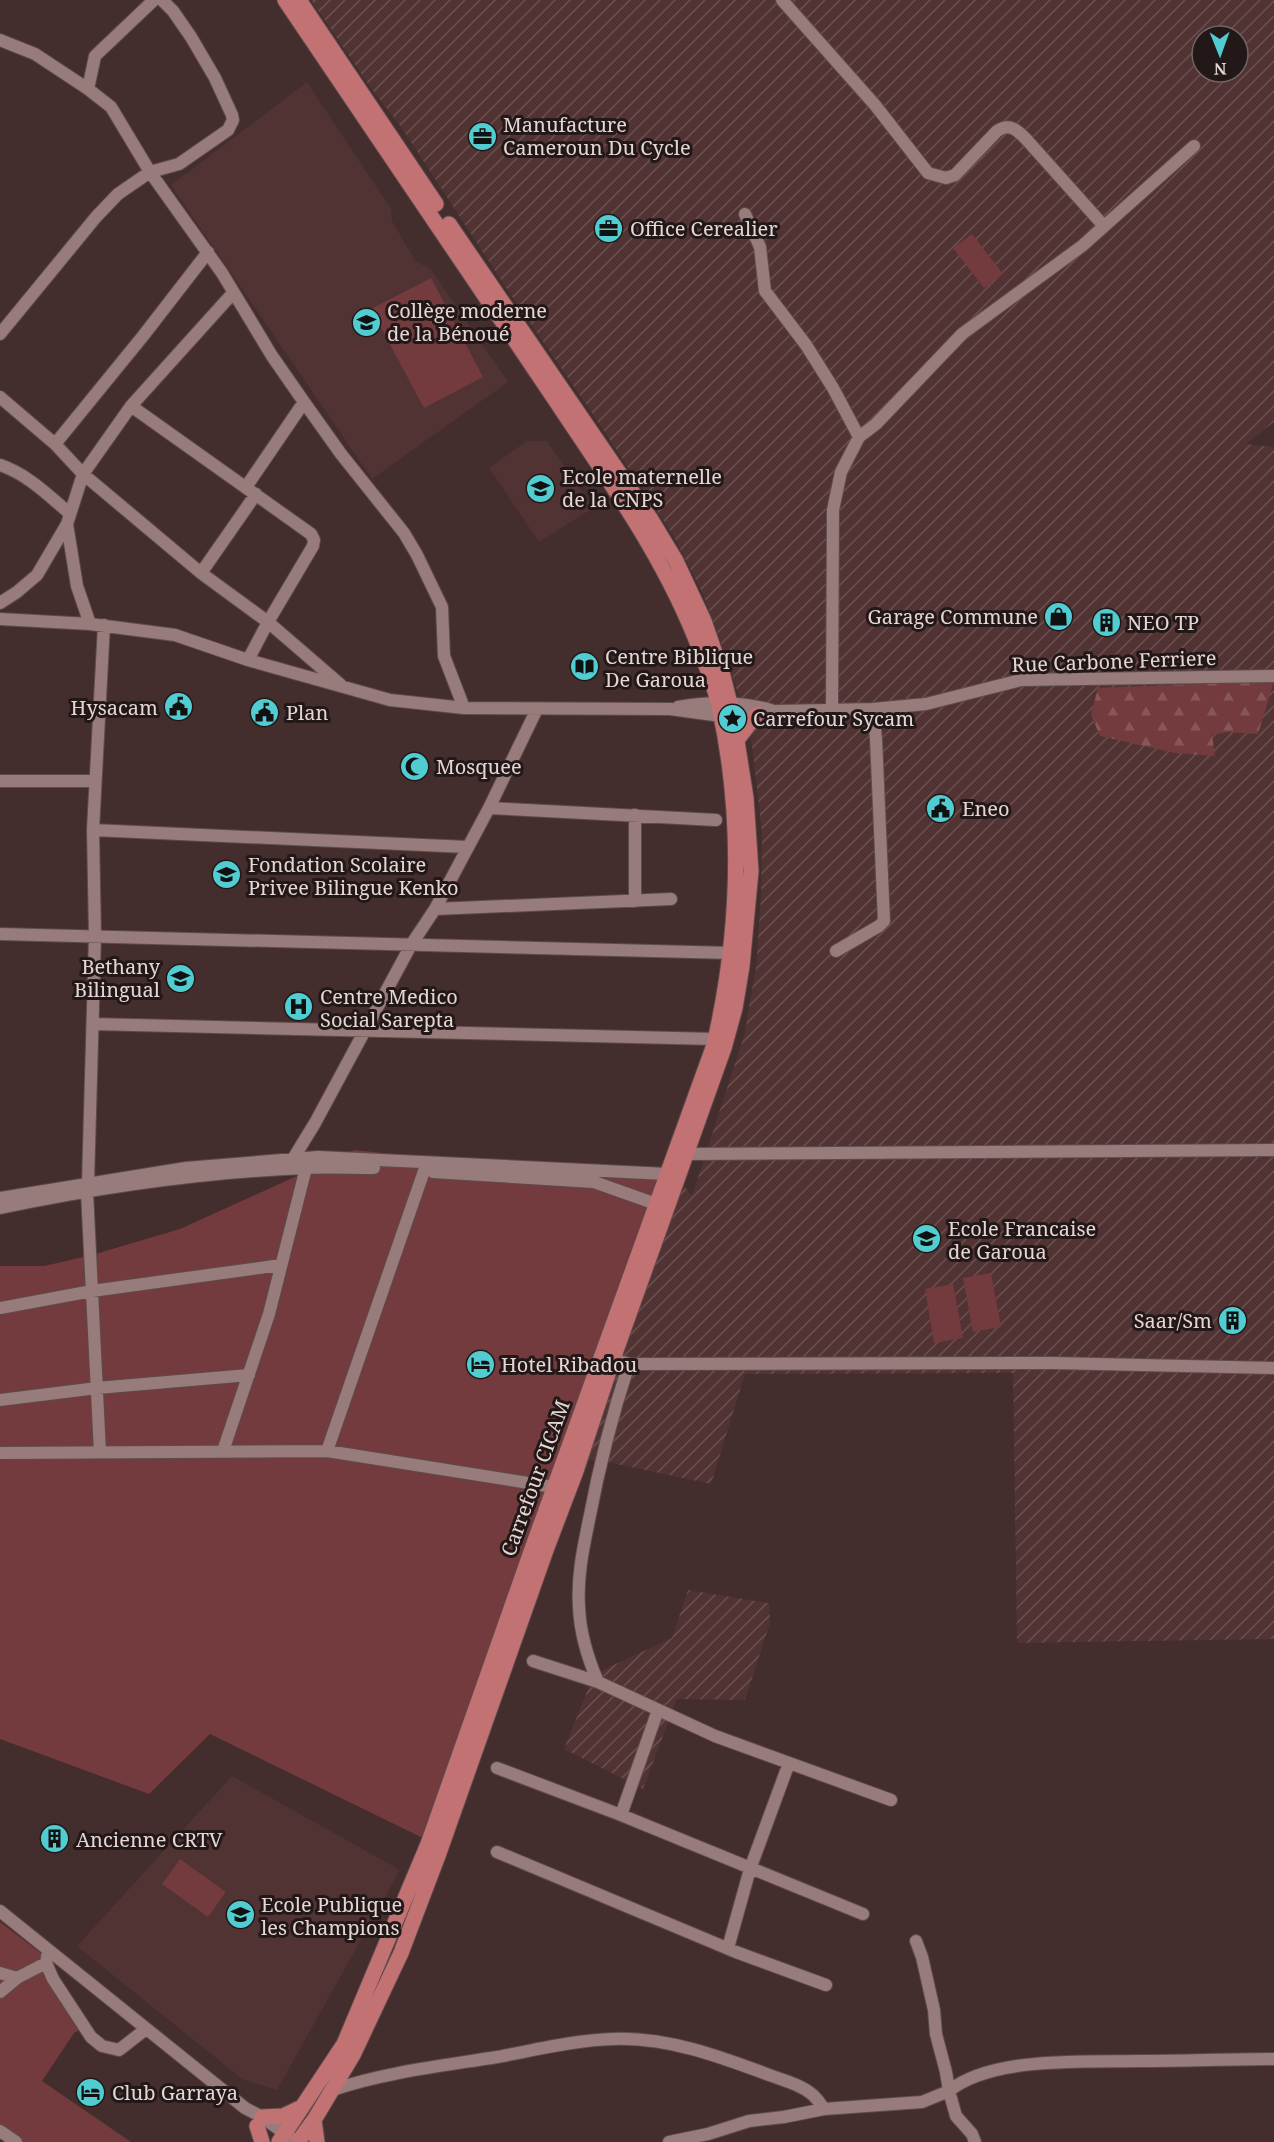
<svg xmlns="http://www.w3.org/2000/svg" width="1274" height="2142" font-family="'Noto Serif',serif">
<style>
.built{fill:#523333}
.industrial{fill:url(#industrial-furrows);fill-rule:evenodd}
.green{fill:#733b3d}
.forest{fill:url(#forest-firs)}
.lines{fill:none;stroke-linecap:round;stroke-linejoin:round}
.minor-casing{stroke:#5e4b4b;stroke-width:14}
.major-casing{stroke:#5e4b4b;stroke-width:17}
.minor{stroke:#977c7b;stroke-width:12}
.major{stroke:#c37274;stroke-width:15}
.labels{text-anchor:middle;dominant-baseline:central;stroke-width:6;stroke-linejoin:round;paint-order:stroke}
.poi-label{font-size:20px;fill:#e5d6d5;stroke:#231818;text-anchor:start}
.street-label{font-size:20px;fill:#e5d6d5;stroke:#231818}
</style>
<defs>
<pattern id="industrial-furrows" width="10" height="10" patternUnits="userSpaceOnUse" patternTransform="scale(1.5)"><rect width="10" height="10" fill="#523333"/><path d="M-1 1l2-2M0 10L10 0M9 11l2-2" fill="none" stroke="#6b5050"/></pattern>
<pattern id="forest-firs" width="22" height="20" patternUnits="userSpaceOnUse" patternTransform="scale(1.5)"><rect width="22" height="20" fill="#733b3d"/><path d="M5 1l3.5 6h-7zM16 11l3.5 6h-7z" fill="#875758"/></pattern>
</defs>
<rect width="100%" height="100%" fill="#442d2d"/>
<path class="built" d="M307 82 391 209 392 221 416 262 430 268 508 382 372 479 171 185Z
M527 441H547L593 508 539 542 489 468Z
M232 1776 400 1870 277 2090 242 2079 77 1946Z"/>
<path class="industrial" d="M311 0H1274V422L1246 444 1274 447V1639L1017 1643 1013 1373 745 1374 711 1484 598 1460H568L672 1170 692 1196 744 1036 756 967 761 897 762 833 752 745 747 722 727 659 703 594 673 535 590 410 513 298 401 127 373 91ZM1202 36H1238V72H1202Z
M688 1590 769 1603 770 1623 745 1700 677 1699 643 1789 564 1749 594 1674 672 1638Z"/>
<path class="green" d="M972 234 1003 274 984 288 953 248Z
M431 278 483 377 424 408 371 309Z
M354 1150 517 1167 661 1170 431 1842 210 1734 149 1794 0 1739V1266H44L92 1255 180 1229Z
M991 1273 1001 1327 973 1332 963 1278Z
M953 1284 963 1338 934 1343 925 1289Z
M180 1859 226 1892 208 1917 162 1884Z
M0 1922 54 1963 55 1972 46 1969 28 1974 24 1981 29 1977 47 1971 80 2024 79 2030 74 2033 42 2081 131 2142H7L0 2137Z"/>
<path class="forest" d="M1274 681 1258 734 1228 732 1212 735 1215 756 1175 753 1100 736 1091 715 1098 688Z"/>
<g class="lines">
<defs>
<path id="minor" d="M782 0 875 105 928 173 946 178 955 175 997 131C1009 123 1016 129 1026 139L1103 225
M0 40 35 54 88 89 111 107 150 172 222 273 272 356 304 402 341 454 404 533 417 555 442 607 444 656 464 708
M88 89 95 56 154 0
M745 214 760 247 765 291 806 345 833 388 859 437
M0 334 96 217 118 194 150 172 179 164 228 130 233 120 232 115 215 78 191 37 173 11 162 0
M0 397 55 444 83 474 201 573 268 622 341 685
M131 406 311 534 314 540 313 546 268 622 248 660
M55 444 143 336 208 252
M0 465C27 474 48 495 69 513
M246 487 304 402
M67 524 77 586 90 624
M201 573 256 494
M0 603 17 592 37 575 67 524 83 474 131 406 233 293
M0 619 90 624 175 635 248 660 390 700 464 708 670 709 714 715 733 716 778 711 873 709 926 704 1021 680 1274 676
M678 707C708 701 743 702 771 710
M832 709 833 510 841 472 859 437 876 424 962 334 1082 246 1194 146
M0 781H95
M489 808 716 820
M93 830 467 847
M635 901V815
M435 909 671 899
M0 934 731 953
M836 951 879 926 884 921 876 739 873 709
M93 1024 715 1039
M686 1154 1274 1150
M293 1159 315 1123 411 945 435 909 489 808 537 709
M433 1172 594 1182 656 1204
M88 1183 95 936 93 830 104 625
M87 1192 100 1452
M0 1198 186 1168 318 1157 667 1174
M0 1208C100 1187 203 1172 305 1168 328 1167 351 1168 374 1168
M0 1308 92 1291 281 1265
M613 1359 629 1364 1054 1363 1274 1368
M0 1400 97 1388 249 1375
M223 1451 269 1314 306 1168
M327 1451 424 1171
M0 1453 327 1451 554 1487
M533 1661 598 1682 715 1736 891 1800
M598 1682C588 1659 580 1632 579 1607 577 1577 583 1549 589 1520 599 1467 612 1415 629 1364
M497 1768 621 1815 863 1914
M621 1815 658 1710
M497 1852 736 1952 826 1985
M0 1911 245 2108 262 2117 297 2142
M728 1948 750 1869 789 1763
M48 1951 46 1963 53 1979 91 2037 102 2046 119 2050 146 2029
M0 1973 17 1978 46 1963
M0 1992 17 1978
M332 2090C386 2072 441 2066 497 2057 535 2050 575 2040 613 2039 669 2037 721 2057 772 2076 786 2081 801 2085 813 2095 817 2099 821 2104 824 2109
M0 2131 16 2142
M669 2142 708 2134 749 2121 784 2117 824 2109 922 2102 949 2091 946 2072 936 2034 934 2010 922 1957 916 1941
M975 2142 972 2134 956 2116 949 2091C991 2056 1088 2062 1141 2061 1185 2061 1230 2059 1274 2059"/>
<path id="major" d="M299 0 436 204
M737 740 757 714
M262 2117 283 2116 302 2107
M314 2120 317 2142
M257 2126 262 2142
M279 2142 344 2044 428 1844 533 1546 714 1045C740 932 744 820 719 706 715 687 707 668 700 650 666 559 609 481 556 401 466 267 375 134 285 0
M298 2142 314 2120 353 2055 401 1953 439 1853 546 1550 576 1471 613 1359 724 1048 735 1008 742 966 751 871 746 798 733 716 723 676 704 621 676 561 650 518 449 224"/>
</defs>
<use href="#minor" class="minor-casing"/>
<use href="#major" class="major-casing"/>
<use href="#minor" class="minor"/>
<use href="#major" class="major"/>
</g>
<defs>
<symbol id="office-disc" viewBox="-11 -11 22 22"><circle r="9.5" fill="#51ccd1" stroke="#231818"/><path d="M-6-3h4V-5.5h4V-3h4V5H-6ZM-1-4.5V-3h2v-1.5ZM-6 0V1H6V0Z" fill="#111"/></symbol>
<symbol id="school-disc" viewBox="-11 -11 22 22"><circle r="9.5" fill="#51ccd1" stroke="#231818"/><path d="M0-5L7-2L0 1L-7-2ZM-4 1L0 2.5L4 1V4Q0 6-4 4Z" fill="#111"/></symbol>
<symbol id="shop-disc" viewBox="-11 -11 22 22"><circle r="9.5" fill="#51ccd1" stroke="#231818"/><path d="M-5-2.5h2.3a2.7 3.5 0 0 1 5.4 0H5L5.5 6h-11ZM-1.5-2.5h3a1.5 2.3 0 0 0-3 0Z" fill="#111"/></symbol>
<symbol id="building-disc" viewBox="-11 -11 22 22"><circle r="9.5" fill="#51ccd1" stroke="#231818"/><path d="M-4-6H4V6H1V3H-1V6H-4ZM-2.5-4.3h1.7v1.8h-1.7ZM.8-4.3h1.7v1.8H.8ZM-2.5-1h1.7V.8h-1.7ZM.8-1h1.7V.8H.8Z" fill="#111"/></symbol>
<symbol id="library-disc" viewBox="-11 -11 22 22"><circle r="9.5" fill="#51ccd1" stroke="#231818"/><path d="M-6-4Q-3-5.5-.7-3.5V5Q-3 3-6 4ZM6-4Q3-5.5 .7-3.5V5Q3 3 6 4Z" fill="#111"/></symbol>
<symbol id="civic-disc" viewBox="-11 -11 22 22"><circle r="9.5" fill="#51ccd1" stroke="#231818"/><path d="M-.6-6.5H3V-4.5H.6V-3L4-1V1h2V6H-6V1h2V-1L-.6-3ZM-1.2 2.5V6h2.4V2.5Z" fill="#111"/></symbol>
<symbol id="sight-disc" viewBox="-11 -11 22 22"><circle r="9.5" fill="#51ccd1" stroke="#231818"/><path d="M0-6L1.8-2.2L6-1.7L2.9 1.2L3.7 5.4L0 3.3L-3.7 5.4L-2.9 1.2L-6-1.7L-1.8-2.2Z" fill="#111"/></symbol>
<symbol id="mosque-disc" viewBox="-11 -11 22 22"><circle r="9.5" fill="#51ccd1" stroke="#231818"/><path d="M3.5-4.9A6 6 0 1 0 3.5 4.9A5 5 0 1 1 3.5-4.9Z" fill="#111"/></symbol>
<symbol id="hospital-disc" viewBox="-11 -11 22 22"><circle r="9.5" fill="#51ccd1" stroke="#231818"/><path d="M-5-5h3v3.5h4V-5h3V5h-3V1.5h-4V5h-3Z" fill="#111"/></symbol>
<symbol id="hotel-disc" viewBox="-11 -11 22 22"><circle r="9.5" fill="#51ccd1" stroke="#231818"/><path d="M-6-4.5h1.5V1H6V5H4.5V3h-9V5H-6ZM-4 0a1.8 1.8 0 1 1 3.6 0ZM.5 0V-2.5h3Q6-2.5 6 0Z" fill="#111"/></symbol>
</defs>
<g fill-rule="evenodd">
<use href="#office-disc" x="466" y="120" width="33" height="33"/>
<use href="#office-disc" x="592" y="212" width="33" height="33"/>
<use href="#school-disc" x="350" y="306" width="33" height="33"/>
<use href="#school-disc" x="524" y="472" width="33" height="33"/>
<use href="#shop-disc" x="1042" y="600" width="33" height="33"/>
<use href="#building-disc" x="1090" y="606" width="33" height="33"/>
<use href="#library-disc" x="568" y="650" width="33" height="33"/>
<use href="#civic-disc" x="162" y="690" width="33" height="33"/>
<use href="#civic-disc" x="248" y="696" width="33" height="33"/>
<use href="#sight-disc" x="716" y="702" width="33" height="33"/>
<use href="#mosque-disc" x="398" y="750" width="33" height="33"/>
<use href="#civic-disc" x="924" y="792" width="33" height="33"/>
<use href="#school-disc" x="210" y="858" width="33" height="33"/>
<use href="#school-disc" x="164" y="962" width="33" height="33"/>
<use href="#hospital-disc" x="282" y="990" width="33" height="33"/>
<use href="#school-disc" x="910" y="1222" width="33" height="33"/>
<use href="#building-disc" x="1216" y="1304" width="33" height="33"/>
<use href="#hotel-disc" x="464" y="1348" width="33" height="33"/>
<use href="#building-disc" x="38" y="1822" width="33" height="33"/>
<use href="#school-disc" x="224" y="1898" width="33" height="33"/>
<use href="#hotel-disc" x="74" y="2076" width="33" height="33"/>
</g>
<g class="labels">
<g class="poi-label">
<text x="503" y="124">Manufacture<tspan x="503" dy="23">Cameroun Du Cycle</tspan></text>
<text x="630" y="228">Office Cerealier</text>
<text x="387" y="310">Collège moderne<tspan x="387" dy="23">de la Bénoué</tspan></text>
<text x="562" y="476">Ecole maternelle<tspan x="562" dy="23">de la CNPS</tspan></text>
<text x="1038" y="616" text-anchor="end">Garage Commune</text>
<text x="1127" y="622">NEO TP</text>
<text x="605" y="656">Centre Biblique<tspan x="605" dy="23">De Garoua</tspan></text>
<text x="158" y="707" text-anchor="end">Hysacam</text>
<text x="286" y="712">Plan</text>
<text x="753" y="718">Carrefour Sycam</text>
<text x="436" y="766">Mosquee</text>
<text x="962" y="808">Eneo</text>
<text x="248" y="864">Fondation Scolaire<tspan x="248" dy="23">Privee Bilingue Kenko</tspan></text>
<text x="160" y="966" text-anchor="end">Bethany<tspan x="160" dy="23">Bilingual</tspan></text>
<text x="320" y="996">Centre Medico<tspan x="320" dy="23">Social Sarepta</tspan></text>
<text x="948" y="1228">Ecole Francaise<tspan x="948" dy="23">de Garoua</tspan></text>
<text x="1212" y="1320" text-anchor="end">Saar/Sm</text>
<text x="501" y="1364">Hotel Ribadou</text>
<text x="76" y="1839">Ancienne CRTV</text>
<text x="261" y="1904">Ecole Publique<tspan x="261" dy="23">les Champions</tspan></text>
<text x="112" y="2092">Club Garraya</text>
</g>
<g class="street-label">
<text transform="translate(1114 661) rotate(-2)">Rue Carbone Ferriere</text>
<text transform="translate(535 1478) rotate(-70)">Carrefour CICAM</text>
</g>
</g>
<g transform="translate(1220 54) rotate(179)"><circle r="28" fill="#231818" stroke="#716464" stroke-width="1.5"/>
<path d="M0-4.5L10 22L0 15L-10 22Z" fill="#51ccd1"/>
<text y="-9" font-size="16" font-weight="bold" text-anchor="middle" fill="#e5d6d5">N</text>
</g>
</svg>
